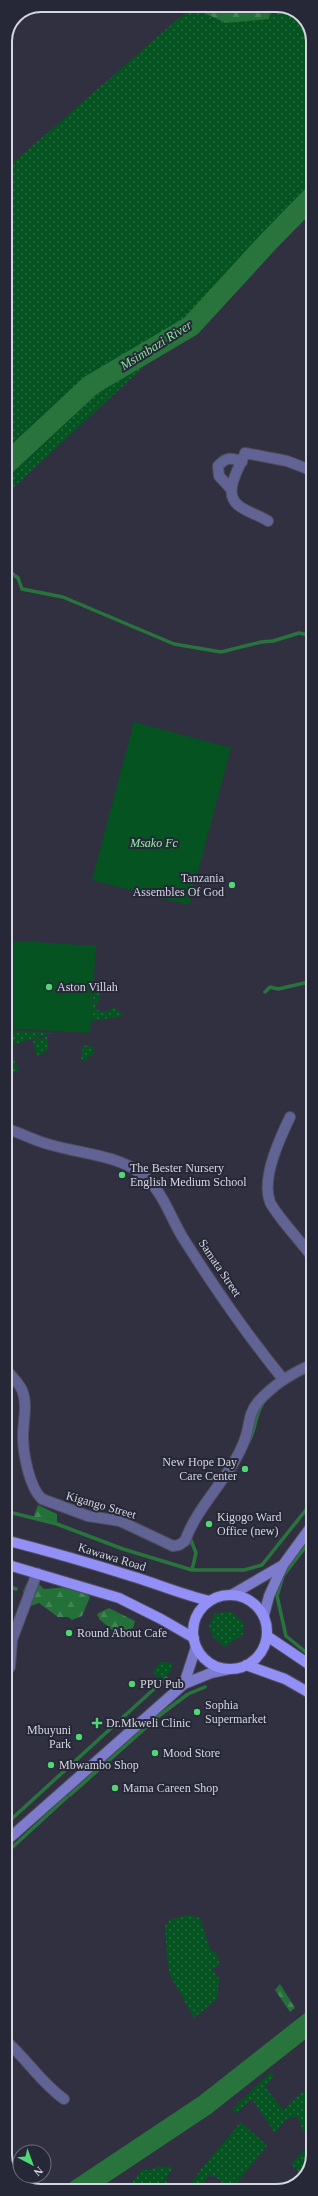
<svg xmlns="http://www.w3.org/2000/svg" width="318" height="2196" font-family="'Times New Roman',serif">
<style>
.grass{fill:url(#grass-dots)}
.forest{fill:url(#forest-firs)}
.park{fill:#065322}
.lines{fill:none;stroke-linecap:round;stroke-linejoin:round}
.stream{stroke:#29743d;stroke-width:3.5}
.river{stroke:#29743d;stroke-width:21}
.street-casing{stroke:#4e4e5e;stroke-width:12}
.secondary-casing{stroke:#4e4e5e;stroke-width:12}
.primary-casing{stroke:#4e4e5e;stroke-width:12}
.street{stroke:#626395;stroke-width:10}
.secondary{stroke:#7d7ccc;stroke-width:10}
.primary{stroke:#9290f6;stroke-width:10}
.poi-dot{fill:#50d674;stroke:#262737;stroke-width:1.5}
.labels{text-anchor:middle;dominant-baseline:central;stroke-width:4;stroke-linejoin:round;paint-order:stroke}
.park-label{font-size:12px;font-style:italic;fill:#91f4a5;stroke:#262737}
.poi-label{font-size:12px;fill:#d5d6e1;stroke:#262737;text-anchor:start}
.street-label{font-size:12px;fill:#d5d6e1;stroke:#262737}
.water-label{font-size:13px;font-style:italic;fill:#83e597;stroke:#262737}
.rim{fill:none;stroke:#d5d6e1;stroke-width:2}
</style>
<defs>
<pattern id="grass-dots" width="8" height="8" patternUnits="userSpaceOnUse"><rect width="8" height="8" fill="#065322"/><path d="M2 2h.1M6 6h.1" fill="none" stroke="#296b42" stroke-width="1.8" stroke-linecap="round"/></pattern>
<pattern id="forest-firs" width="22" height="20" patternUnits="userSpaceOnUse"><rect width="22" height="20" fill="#247039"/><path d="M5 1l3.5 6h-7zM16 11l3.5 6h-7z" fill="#438455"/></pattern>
</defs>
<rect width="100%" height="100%" fill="#303041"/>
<path class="grass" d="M194 5H281L302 16 313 37V210L14 487 5 477V170Z
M94 983 101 995 95 1008 101 1012 110 1010 114 1007 124 1016 91 1021Z
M5 1030 52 1033 9 1046 19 1071 5 1076Z
M48 1036V1050L37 1057 33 1040Z
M83 1045 94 1047 93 1055 89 1056 86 1061 81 1060Z
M231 1612 243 1622V1634L225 1647 213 1637 209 1627 215 1613Z
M160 1662 173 1663 171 1672 163 1678 157 1677 153 1672Z
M189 1915 200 1918 210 1949 216 1953 220 1964 212 1969 219 1979 217 1999 194 2018 170 1975 167 1958 165 1926 171 1919Z
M271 2072 274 2076 265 2087 283 2110 313 2083V2119V2115L304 2106 309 2130 303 2132 298 2116 286 2119 275 2133 252 2099 235 2114 233 2108Z
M241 2122 267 2146 230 2191H216L222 2181 210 2174 197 2191H186L202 2168Z
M313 2141V2155L304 2177 291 2164Z
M160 2166 163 2168 169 2166 172 2169 165 2180 170 2187 166 2191H137L131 2184 142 2170H151Z"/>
<path class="forest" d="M196 5H270L269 19 226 23 193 8Z
M38 1505 57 1514V1524L33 1518Z
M35 1580 44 1589 79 1586 90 1597 82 1616 72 1620 68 1617H58L39 1603 31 1606 23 1591 27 1583Z
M109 1608 135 1621 133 1628 117 1634 100 1620 97 1614Z
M280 1984 295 2008 290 2012 275 1990Z"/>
<path class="park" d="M134 722 231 748 189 905 92 880Z
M5 940 96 946 90 1033 5 1028Z"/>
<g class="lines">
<path class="stream" d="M5 568 18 578 22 589 63 597 174 644 221 652 261 642 273 641 299 633 313 636
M265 992 270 987 278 989 313 981
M304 1373 313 1370
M248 1443C256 1431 254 1417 262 1405
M5 1511 57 1524 123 1549 192 1570H244L262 1565 313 1501
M313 1537 283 1576 277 1596 286 1636 313 1658
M190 1538 196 1553 192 1570
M5 1586 16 1589
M70 1795 160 1715 188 1694 205 1687
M5 1825 166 1678
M5 1854 67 1797"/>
<path class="river" d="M5 465 91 385 191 326 268 242 313 196
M76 2191 205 2105 313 2020"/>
<defs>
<path id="street" d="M231 489 219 476 218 466C226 457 232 457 242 462
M268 521C259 515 246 512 238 505 222 492 240 467 245 453L287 461 313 471
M290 1117C280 1138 261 1178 270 1202 275 1214 303 1244 313 1258
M5 1128C21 1133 35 1141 51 1145 78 1153 117 1155 140 1173 163 1190 169 1215 183 1238 214 1287 247 1335 283 1379
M5 1368C10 1375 19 1383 22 1390 28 1404 23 1421 23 1436 23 1453 29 1487 42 1499L88 1516 120 1521 173 1546 179 1545 185 1541C198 1504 232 1476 245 1439 250 1425 248 1414 258 1402 273 1385 292 1373 313 1364
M5 1673 10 1667 12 1640 37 1573
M5 2040C27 2059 41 2083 64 2099"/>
<path id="secondary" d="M233 1594 283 1565
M264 1615 269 1596 283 1565 313 1524
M184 1684 196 1647
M5 1842 184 1684 211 1673 230 1669"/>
<path id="primary" d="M5 1540C48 1551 90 1563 131 1576 158 1584 183 1595 210 1601
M5 1564 119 1598 161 1619 194 1638
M193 1632a37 37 0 1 1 74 0a37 37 0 1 1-74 0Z
M267 1636 313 1667
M246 1665 285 1679 313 1695"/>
</defs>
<use href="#street" class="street-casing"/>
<use href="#secondary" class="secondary-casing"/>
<use href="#primary" class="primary-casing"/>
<use href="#street" class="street"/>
<use href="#secondary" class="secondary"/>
<use href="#primary" class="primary"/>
</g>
<g class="poi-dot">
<circle cx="232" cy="885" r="4"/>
<circle cx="49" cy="987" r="4"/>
<circle cx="122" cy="1175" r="4"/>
<circle cx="245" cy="1469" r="4"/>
<circle cx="209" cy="1524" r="4"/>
<circle cx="69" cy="1633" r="4"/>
<circle cx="132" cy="1684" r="4"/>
<circle cx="197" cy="1712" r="4"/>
<path d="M95 1717h4v4h4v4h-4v4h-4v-4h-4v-4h4z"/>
<circle cx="79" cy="1737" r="4"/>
<circle cx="155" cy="1753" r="4"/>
<circle cx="51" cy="1765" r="4"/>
<circle cx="115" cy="1788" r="4"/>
</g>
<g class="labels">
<g class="park-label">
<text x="154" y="843">Msako Fc</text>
</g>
<g class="poi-label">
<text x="224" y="878" text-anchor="end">Tanzania<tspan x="224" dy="14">Assembles Of God</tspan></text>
<text x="57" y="987">Aston Villah</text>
<text x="130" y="1168">The Bester Nursery<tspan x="130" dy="14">English Medium School</tspan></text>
<text x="237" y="1462" text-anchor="end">New Hope Day<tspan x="237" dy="14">Care Center</tspan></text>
<text x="217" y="1517">Kigogo Ward<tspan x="217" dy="14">Office (new)</tspan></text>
<text x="77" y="1633">Round About Cafe</text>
<text x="140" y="1684">PPU Pub</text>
<text x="205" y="1705">Sophia<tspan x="205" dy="14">Supermarket</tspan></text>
<text x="106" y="1723">Dr.Mkweli Clinic</text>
<text x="71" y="1730" text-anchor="end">Mbuyuni<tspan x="71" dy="14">Park</tspan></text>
<text x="163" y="1753">Mood Store</text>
<text x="59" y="1765">Mbwambo Shop</text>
<text x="123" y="1788">Mama Careen Shop</text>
</g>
<g class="street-label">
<text transform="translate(220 1268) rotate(56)">Samata Street</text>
<text transform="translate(101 1505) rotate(16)">Kigango Street</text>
<text transform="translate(112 1557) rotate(17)">Kawawa Road</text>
</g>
<g class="water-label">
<text transform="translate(156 345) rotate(-32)">Msimbazi River</text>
</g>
</g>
<path d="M0 0H318V2196H0ZM41 12H277A29 29 0 0 1 306 41V2155A29 29 0 0 1 277 2184H41A29 29 0 0 1 12 2155V41A29 29 0 0 1 41 12Z" fill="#262737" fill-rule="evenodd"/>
<path class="rim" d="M41 12H277A29 29 0 0 1 306 41V2155A29 29 0 0 1 277 2184H41A29 29 0 0 1 12 2155V41A29 29 0 0 1 41 12Z"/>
<g transform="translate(32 2164) rotate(139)"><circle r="19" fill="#262737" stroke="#6c6d7b"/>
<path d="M0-3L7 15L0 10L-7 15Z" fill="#50d674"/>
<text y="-6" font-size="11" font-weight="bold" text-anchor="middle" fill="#d5d6e1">N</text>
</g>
</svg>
